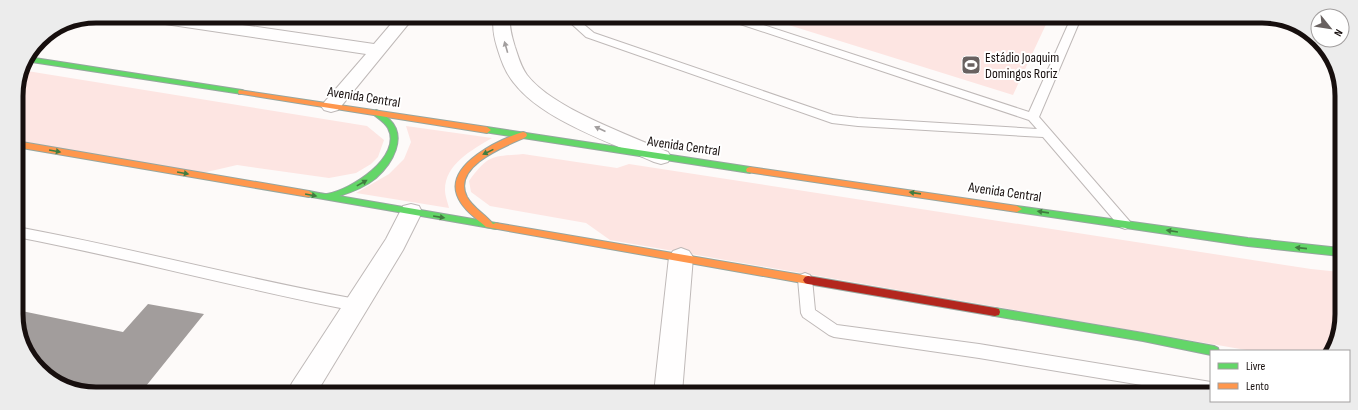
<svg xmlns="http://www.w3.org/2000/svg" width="1358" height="410" font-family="'Sofia Sans Condensed',sans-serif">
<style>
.green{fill:#fde5e2}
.building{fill:#a29d9c}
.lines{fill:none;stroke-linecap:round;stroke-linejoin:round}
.lane-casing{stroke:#bfb9b8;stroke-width:2}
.street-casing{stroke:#bfb9b8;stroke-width:2}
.fast-casing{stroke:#96a69f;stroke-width:2}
.slow-casing{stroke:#96a69f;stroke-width:2}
.jam-casing{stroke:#96a69f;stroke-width:2}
.lane{fill:#fffefe;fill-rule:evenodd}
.street{fill:#fffefe;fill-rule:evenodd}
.fast{fill:#63d668;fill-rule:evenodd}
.slow{fill:#ff974d;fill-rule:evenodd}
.jam{fill:#b3261e;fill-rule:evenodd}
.oneway{fill:#a29e9e}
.oneway2{fill:#417c40}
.labels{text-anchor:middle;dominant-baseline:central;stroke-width:4;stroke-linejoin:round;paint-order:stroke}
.poi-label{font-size:14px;fill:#170f0e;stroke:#fff;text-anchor:start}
.street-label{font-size:14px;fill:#170f0e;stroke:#fff}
.rim{fill:none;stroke:#170f0e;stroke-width:5}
</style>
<rect width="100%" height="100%" fill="#fdfaf9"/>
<path class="green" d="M763 17 1049 18 1013 95Z
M21 70 367 126 384 140 378 157 371 164 356 173 329 178 237 165 198 174 16 140V91Z
M406 126 492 138C472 150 445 164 445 190 445 196 448 203 449 208L356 193 389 174 404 159 411 142Z
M523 154 617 168 629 164 1311 269 1340 272 1339 335 1329 351H1252L610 240 586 223 490 206 471 192 469 181C489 154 491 157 523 154Z"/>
<path class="building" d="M148 304 204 314 142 391H75L36 367 17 330V310L123 332Z"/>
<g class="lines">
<defs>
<path id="lane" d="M564 17H575L594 33 833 115 858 118 1037 129 1029 120 725 19 723 17H739L1029 112 1071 18H1081L1039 117 1132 224 1130 227 1125 229 1120 227 1043 137 858 126 832 123 586 37Z
M17 227C131 248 242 278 356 299L361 301 363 305 361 309 356 311C242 289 131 259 17 237Z
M805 273 810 275 812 279 815 310 837 325 979 344 1211 382V394H1196L979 358 834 337 829 335 803 317 801 313 798 279 800 275Z"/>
<path id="street" d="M137 16H181L374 44 397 17H414L338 110 331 112 324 110 321 106 366 54 145 21 139 20Z
M494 17H510C509 28 512 37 515 47 518 56 521 67 527 75 552 108 629 135 668 152L671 157 668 162 661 164 654 162C612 143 542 120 514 83 505 72 501 60 497 47 494 37 492 27 494 17Z
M411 204 419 206 422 212 403 250 317 392H288L292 383 386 239 403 206Z
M681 248 689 251 693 257 682 393H654L669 257 673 251Z"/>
<path id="fast" d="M28 57 242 90 246 92 242 94 25 61Z
M376 110C381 112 385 115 389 119 408 137 392 164 376 178 365 187 352 192 339 196L496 223 499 224 501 226 499 228 496 229 306 196 305 194 309 191C315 192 322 194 327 194 351 190 403 157 388 128 384 121 377 118 372 113Z
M487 127 750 167 754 170 750 173 484 132 483 130Z
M1017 206 1248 238 1340 248V256L1248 246 1017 212 1012 209Z
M995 308 1143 333 1214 346 1218 348 1219 351H1211V355L1143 341 995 316 991 315 990 312 991 309Z"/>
<path id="slow" d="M239 90 487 127 491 130 487 133 242 94H239L238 92Z
M523 132 526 133 527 135 526 137C506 146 451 166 467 197 473 208 485 214 493 224L496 223 808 276 811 277 813 280 811 283 808 284 486 227C476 218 462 209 457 195 446 164 500 139 523 132Z
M16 141 309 191 313 194 309 197 16 147Z
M750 167 1017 206 1022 209 1017 212 747 172 746 170 747 168Z"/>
<path id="jam" d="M808 276 995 308 999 309 1000 312 999 315 995 316 808 284 805 283 803 280 805 277Z"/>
</defs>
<use href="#lane" class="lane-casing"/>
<use href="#street" class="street-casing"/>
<use href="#fast" class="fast-casing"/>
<use href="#slow" class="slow-casing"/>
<use href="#jam" class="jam-casing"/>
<use href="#lane" class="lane"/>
<use href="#street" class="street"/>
<use href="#fast" class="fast"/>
<use href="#slow" class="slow"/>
<use href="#jam" class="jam"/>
</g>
<defs><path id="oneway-solid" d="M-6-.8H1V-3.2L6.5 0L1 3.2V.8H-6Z"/></defs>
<g class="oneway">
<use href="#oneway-solid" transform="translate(506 47) rotate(-106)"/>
<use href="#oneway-solid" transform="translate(600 129) rotate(-156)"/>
</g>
<g class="oneway2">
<use href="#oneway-solid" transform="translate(55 151) rotate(10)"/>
<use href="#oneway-solid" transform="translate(488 152) rotate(154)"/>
<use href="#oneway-solid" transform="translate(183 173) rotate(10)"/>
<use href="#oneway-solid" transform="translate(362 183) rotate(-29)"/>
<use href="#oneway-solid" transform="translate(915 193) rotate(-172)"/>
<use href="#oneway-solid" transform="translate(311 195) rotate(10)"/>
<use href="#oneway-solid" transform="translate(1043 212) rotate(-172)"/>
<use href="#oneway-solid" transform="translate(439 217) rotate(9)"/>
<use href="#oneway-solid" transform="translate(1172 231) rotate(-171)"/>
<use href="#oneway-solid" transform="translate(1301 248) rotate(-174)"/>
</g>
<defs>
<symbol id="stadium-square" viewBox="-11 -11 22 22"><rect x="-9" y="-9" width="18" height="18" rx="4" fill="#686160" stroke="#fff"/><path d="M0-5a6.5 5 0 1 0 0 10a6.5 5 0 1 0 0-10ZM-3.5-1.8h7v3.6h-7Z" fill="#fff"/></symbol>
</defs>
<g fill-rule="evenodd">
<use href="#stadium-square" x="960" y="54" width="22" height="22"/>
</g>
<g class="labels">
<g class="poi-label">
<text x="985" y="57">Estádio Joaquim<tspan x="985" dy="16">Domingos Roriz</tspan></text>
</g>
<g class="street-label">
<text transform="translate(364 97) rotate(9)">Avenida Central</text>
<text transform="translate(684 146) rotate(8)">Avenida Central</text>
<text transform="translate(1005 192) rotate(8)">Avenida Central</text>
</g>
</g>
<path d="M0 0H1358V410H0ZM96 23H1262A73 73 0 0 1 1335 96V314A73 73 0 0 1 1262 387H96A73 73 0 0 1 23 314V96A73 73 0 0 1 96 23Z" fill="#ececec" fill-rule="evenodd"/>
<path class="rim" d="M96 23H1262A73 73 0 0 1 1335 96V314A73 73 0 0 1 1262 387H96A73 73 0 0 1 23 314V96A73 73 0 0 1 96 23Z"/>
<rect x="1210" y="350" width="140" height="52" fill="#ffffff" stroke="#a29f9f"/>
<rect x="1218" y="363" width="20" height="6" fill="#63d668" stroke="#a29f9f"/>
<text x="1246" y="370" font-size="12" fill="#170f0e">Livre</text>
<rect x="1218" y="383" width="20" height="6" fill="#ff974d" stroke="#a29f9f"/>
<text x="1246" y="390" font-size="12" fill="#170f0e">Lento</text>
<g transform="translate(1330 28) rotate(120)"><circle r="19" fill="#ffffff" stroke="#a29f9f"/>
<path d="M0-3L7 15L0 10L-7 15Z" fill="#686160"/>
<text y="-6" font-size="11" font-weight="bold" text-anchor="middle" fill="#170f0e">N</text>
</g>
</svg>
